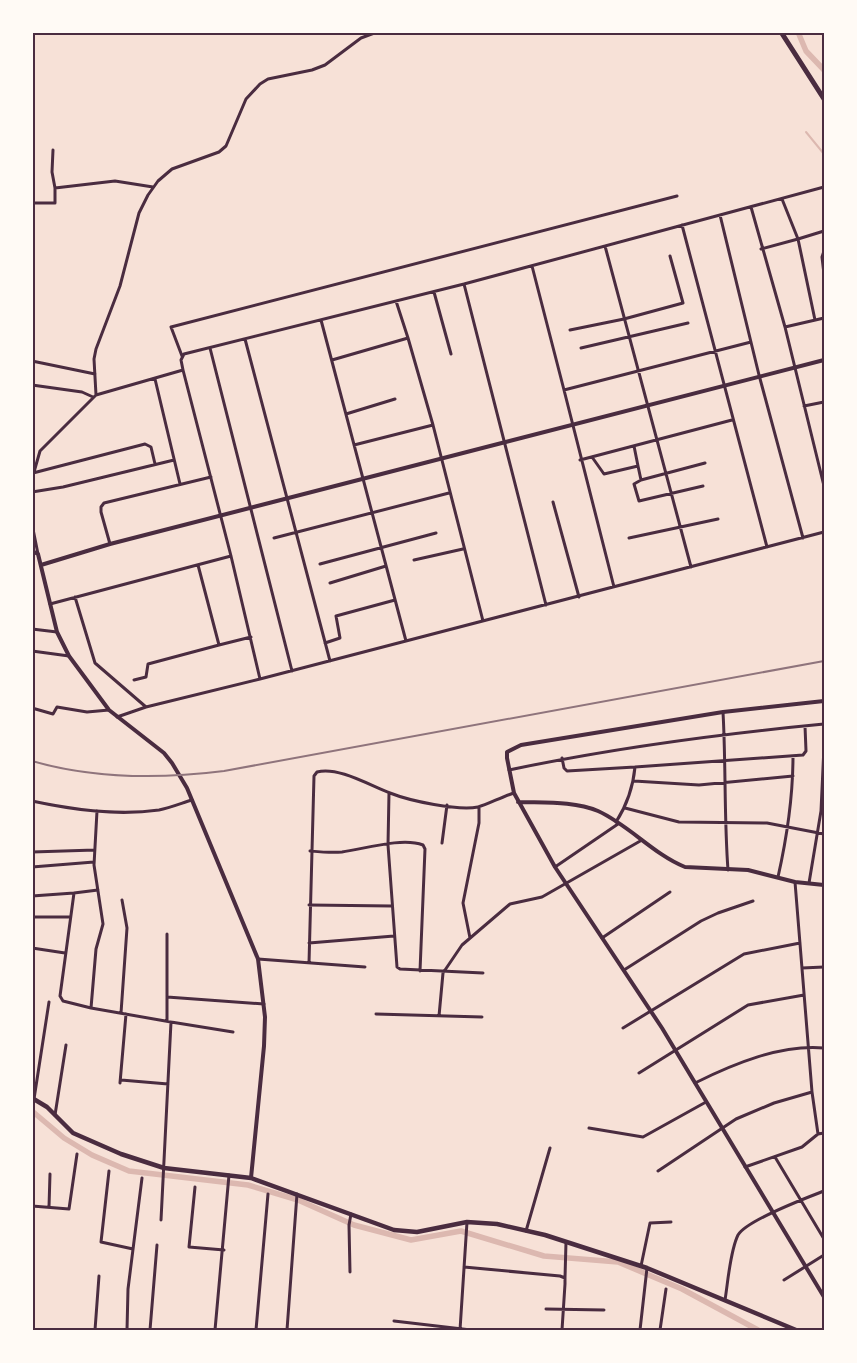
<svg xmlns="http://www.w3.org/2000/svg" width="857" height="1363" font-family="'PT Sans Narrow',sans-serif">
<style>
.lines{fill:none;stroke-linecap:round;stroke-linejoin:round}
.stream{stroke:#dcb8b0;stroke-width:2}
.canal{stroke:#dcb8b0;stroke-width:5.5}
.minor{stroke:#4a2c40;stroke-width:3}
.tertiary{stroke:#4a2c40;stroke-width:4}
.secondary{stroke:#4a2c40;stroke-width:4.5}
.primary{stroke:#4a2c40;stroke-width:5}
.rail{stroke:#8f747c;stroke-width:2}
.neatline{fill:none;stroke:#4a2c40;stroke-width:2}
</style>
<rect width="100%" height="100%" fill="#f7e1d7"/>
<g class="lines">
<path class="stream" d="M806 132 824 154"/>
<path class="canal" d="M798 32 806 51 824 70
M32 1111 64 1138 92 1155 129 1171 248 1185 298 1200 354 1225 411 1240 461 1231 544 1256 618 1262 682 1289 758 1330"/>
<path class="minor" d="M53 150 52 172 55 188 115 181 153 187
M782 199 798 239 824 231
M32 203H55V188
M751 207 785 327 824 486
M720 215 759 375 803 538
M682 225 767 547
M605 246 691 567
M761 249 798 239 815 320
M824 251 822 257 824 274
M532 266 564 390
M464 284 824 187
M434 292 451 354
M396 301 408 338
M321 320 406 641
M785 327 824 318
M570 330 624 319 683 303 670 256
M245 339 330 661
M210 348 292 671
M581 348 688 323
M182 356 171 327 677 196
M332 360 408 338 433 425 483 621
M32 361 95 374
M183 370 231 556 260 679
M155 379 180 484
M32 385 82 392 93 397
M96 395 183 370 181 360 184 354 464 284 546 605
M804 406 824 402
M346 414 395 399
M354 445 433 425
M592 457 604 474 638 466 634 446
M580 460 732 420
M638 466 641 480
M33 473 145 444 151 447 155 464
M32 479 40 451 96 395 94 359 96 349 120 286 139 213 148 195 158 181 172 169 219 152 226 146 246 99 260 84 268 79 312 70 325 65 361 38 377 32
M703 486 639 501 634 484 641 480 705 463
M32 492 63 487 174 460
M553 502 579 597
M32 524 38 554
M274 538 449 493
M629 538 718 519
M110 544 101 512V507L104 503 211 477
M414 560 463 549
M320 564 436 533
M330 583 386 566
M614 587 564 390 751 342
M75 597 95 663 146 707
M50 604 231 556
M32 629 57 632
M325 643 340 638 336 616 395 600
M219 645 251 637
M32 651 69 656
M134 680 146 677 148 664 219 645 198 565
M32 708 53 714 57 707 87 712 109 710
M723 712C726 765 724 817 728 870
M117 717 146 707 260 679 824 532
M562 758 564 768 567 771 635 767
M509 770C613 748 719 734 824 724
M634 781 699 785 793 776
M389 793 388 845 397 967 400 969 483 973
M32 801C74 810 117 816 159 810 170 808 182 803 192 800
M625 808 679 822 767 823 824 834
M97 811 94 865 103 924 96 949 91 1008 171 1022 161 1220
M616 822C627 805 633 788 635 767L803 755 806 751 805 726
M442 843 447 805
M310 851C321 852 331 853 342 852 364 849 402 837 423 845L425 849 420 971
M32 852 95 850
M32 867 94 862
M555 867 618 824
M778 877C787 837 793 798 793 756
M795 882 812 1092 818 1134
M809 883 821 811 824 747
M32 896 74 893
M309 905 392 906
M32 917H70
M470 938 463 903 479 823V807
M602 938 670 892
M309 943 394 936
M32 948 65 953
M258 959 365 967
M309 963 314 776 317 772C338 766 371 786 390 793 410 801 458 811 478 807 487 805 503 796 514 793
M802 968 824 967
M624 970 701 921 718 913 753 901
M167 997 264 1004
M91 1008 63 1001 60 996 74 893 98 890
M121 1013 127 928 122 900
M376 1014 482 1017
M439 1016 443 973 462 945 510 904 542 897 642 840
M167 1021V934
M171 1022 233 1032
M623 1028 744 954 800 943
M639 1073 748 1005 804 995
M121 1080 168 1084
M120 1083 126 1014
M695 1083C733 1064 781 1044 824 1048
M34 1099 49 1002
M55 1115 66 1045
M589 1128 643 1137 706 1102
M775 1157 824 1239
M745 1167 802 1147 818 1134 824 1133
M109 1171 101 1242 133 1249
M658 1171 736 1119 774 1103 812 1092
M195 1187 189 1247 224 1250
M32 1206 69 1209 77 1154
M49 1207 50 1174
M526 1231 550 1148
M641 1266 650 1223 671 1222
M464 1267 560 1276 565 1278V1284L562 1330
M350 1272 349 1225 351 1214
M565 1278 566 1242
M784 1280 824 1255
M725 1300C728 1282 730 1251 738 1235 747 1220 806 1198 824 1191
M546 1309 604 1310
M394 1321 471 1330
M95 1330 99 1276
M127 1330 128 1289 142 1178
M150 1330 157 1245
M215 1330 229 1175
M256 1330 268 1194
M287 1330 297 1194
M460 1330 467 1222
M640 1330 647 1268
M660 1330 666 1289"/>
<path class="tertiary" d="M32 551 38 554 57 632 69 656 109 710 164 753 172 763 187 788 258 959 265 1017 264 1046 251 1178
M41 565 110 544 824 360
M824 701 723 712 521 745 507 752V758L514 793 555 867 662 1028 824 1297
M518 802C544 803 574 801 598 811 629 825 653 854 685 867L748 870 795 882 824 885"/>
<path class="secondary" d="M32 1098 47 1107 73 1133 121 1154 164 1168 251 1178 394 1230 417 1232 467 1222 497 1224 545 1235 647 1268 796 1330"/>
<path class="primary" d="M781 32 824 99"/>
<path class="rail" d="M32 761C94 779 161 779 224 771L824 661"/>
</g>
<rect width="857" height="1363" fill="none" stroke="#fffaf5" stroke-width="68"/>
<rect x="34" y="34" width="789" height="1295" class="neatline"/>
</svg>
